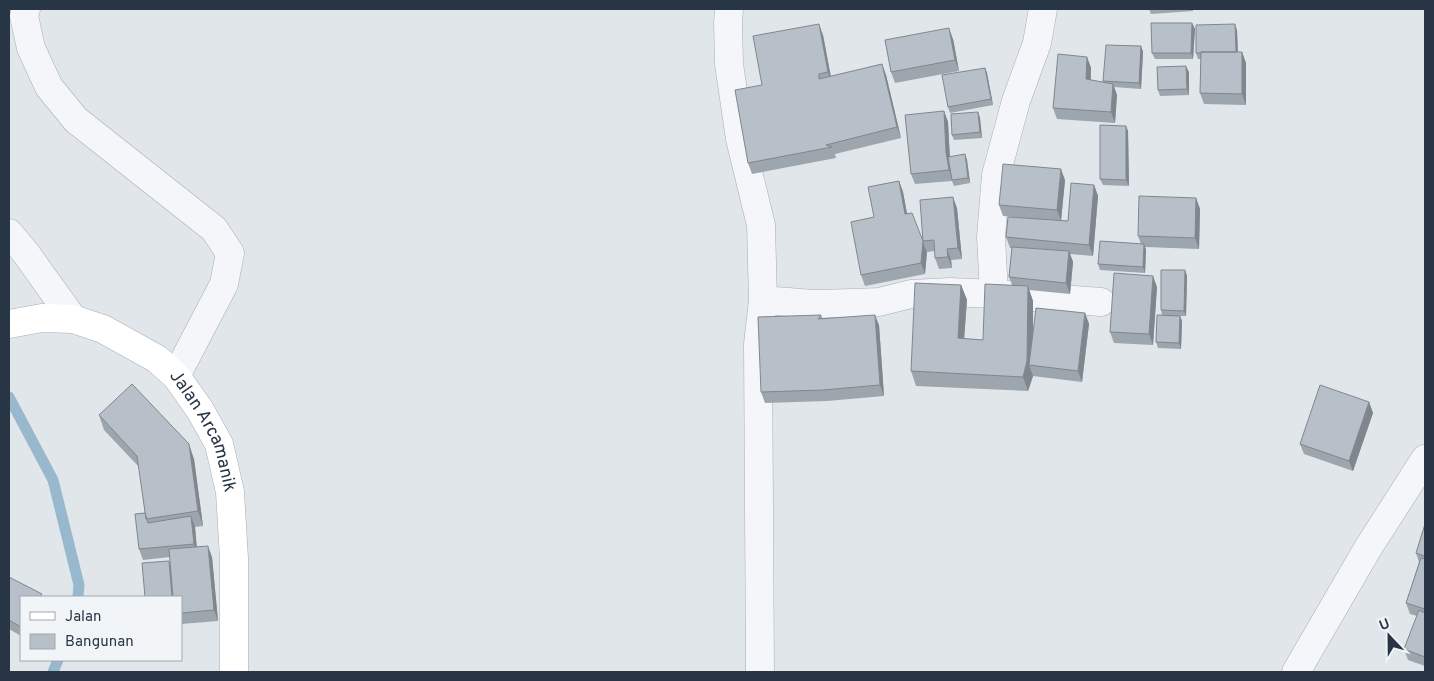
<svg xmlns="http://www.w3.org/2000/svg" width="1434" height="681" font-family="Overpass,sans-serif">
<style>
.lines{fill:none;stroke-linecap:round;stroke-linejoin:round}
.stream{stroke:#98b8ce;stroke-width:11}
.street-casing{stroke:#a5adb6;stroke-width:29}
.secondary-casing{stroke:#a5adb6;stroke-width:29}
.street{stroke:#f4f6f9;stroke-width:28}
.secondary{stroke:#fff;stroke-width:28}
.wall{fill:#9da5ad}
.shaded-wall{fill:#80868d}
.building{fill:#b7c0c9;stroke:#80868d}
.labels{text-anchor:middle;dominant-baseline:central;stroke-width:4;stroke-linejoin:round;paint-order:stroke}
.street-label{font-size:18px;fill:#273545;stroke:#f1f5f8}
</style>
<rect width="100%" height="100%" fill="#e1e6eb"/>
<g class="lines">
<path class="stream" d="M9 397 53 480 79 585 78 597
M53 672 58 660"/>
<defs>
<path id="street" d="M26 9 24 16 31 48 49 87 76 120 214 229 230 253 224 284 176 376
M729 9 728 23 729 64 740 139 761 225 763 300 758 344 760 672
M9 233 25 252 73 319
M994 294 991 237 996 175 1016 101 1037 43 1043 9
M763 300 813 304 853 303 879 302 911 294 951 292 994 294 1101 302
M1296 672 1368 548 1425 459"/>
<g id="secondary">
<path id="s1" d="M9 324 42 318 73 319 103 329 157 359 176 376 200 410 219 444 230 492 234 558V672"/>
</g>
</defs>
<use href="#street" class="street-casing"/>
<use href="#secondary" class="secondary-casing"/>
<use href="#street" class="street"/>
<use href="#secondary" class="secondary"/>
</g>
<path class="wall" d="M1149 9H1193V11L1151 14Z
M1192 23 1195 29 1193 59H1155L1152 53Z
M1237 30 1238 52H1242L1246 63V105L1204 104 1200 93 1201 59H1198L1196 53Z
M823 35 831 77 882 64 886 75 901 138 835 154 836 158 752 174 748 163 762 85Z
M953 39 959 71 895 83 891 72Z
M1141 46 1143 52 1141 89 1114 87 1117 95 1115 123 1057 119 1053 108 1087 57 1091 68V80L1103 82V81Z
M985 68 987 73 993 105 950 113 948 107Z
M1189 72V95L1160 96 1158 90Z
M944 111 948 122 950 157 965 154 967 160 970 183 954 186 952 181 915 184 911 174Z
M978 112 980 118 982 138 954 140 952 135Z
M1126 126 1128 131 1129 186 1103 185 1100 179Z
M1065 180 1061 220 1068 221 1094 185 1098 196 1093 256 1070 254 1073 262 1070 294 1029 290 1033 301V331L1085 313 1089 324 1082 382 1033 376 1028 391 916 386 911 371 961 285 967 300 964 339 983 340 1012 285 1009 277 1012 248H1010L1006 237 1034 219 1003 216 999 205Z
M899 181 903 192 907 213 927 252 925 274 865 286 861 275 874 217Z
M1196 198 1200 209 1199 249 1145 247 1146 250 1145 273 1100 270 1098 264 1141 244 1138 236Z
M957 208 962 259 951 260 952 268 939 269 935 258V251L927 252 923 241Z
M1185 270 1187 276 1186 316H1180L1182 321 1181 349 1158 348 1156 342 1162 315 1161 310Z
M1157 287 1153 345 1114 343 1110 332Z
M821 315 823 319 879 325 884 396 827 401 765 403 761 392Z
M1369 402 1373 413 1353 471 1304 454 1300 444Z
M99 415 194 459 203 526 195 527 197 547 212 557 218 621 181 624V597L171 565 170 557 143 560 139 549 145 513 139 467 104 430Z
M1425 524V666L1408 660 1404 649 1417 616 1410 614 1406 603 1419 562 1416 553Z
M9 577 21 597V636L9 629Z"/>
<path class="shaded-wall" d="M1192 23 1195 29 1193 59 1191 53Z
M819 24 823 35 832 83 828 72Z
M1235 24 1237 30 1238 58 1236 52Z
M949 28 953 39 959 71 955 60Z
M1141 46 1143 52 1141 89 1139 83Z
M1242 52 1246 63V105L1242 94Z
M1087 57 1091 68 1090 90 1086 79Z
M882 64 886 75 901 138 897 127Z
M1186 66 1189 72V95L1187 89Z
M985 68 987 73 993 105 991 99Z
M1113 84 1117 95 1115 123 1111 112Z
M944 111 948 122 950 163 953 181 949 170 946 152Z
M978 112 980 118 982 138 980 132Z
M1126 126 1128 131 1129 186 1126 180Z
M965 154 967 160 970 183 968 178Z
M1061 169 1065 180 1061 221 1057 210Z
M899 181 903 192 909 225 905 214Z
M1094 185 1098 196 1093 256 1089 245Z
M953 197 957 208 962 259 958 248Z
M1196 198 1200 209 1199 249 1195 238Z
M923 241 927 252 925 274 921 263Z
M1144 244 1146 250 1145 273 1143 267Z
M947 249 951 260 952 268 948 257Z
M1069 251 1073 262 1070 294 1066 283Z
M1185 270 1187 276 1186 316 1184 311Z
M1153 276 1157 287 1153 345 1149 334Z
M961 285 967 300 963 353 958 338Z
M1028 286 1033 301V366L1029 365 1033 376 1028 391 1023 377Z
M1085 313 1089 324 1082 382 1078 371Z
M875 315 879 325 884 396 880 385Z
M1180 316 1182 321 1181 349 1179 343Z
M1369 402 1373 413 1353 471 1349 461Z
M189 444 194 459 203 526 198 511Z
M191 516 195 527 197 554 194 544Z
M208 546 212 557 218 621 214 610Z
M169 561 171 567 173 597H172Z"/>
<path class="building" d="M1151 23H1192L1191 53H1152Z
M819 24 828 72 819 74V79L882 64 897 127 826 145 832 147 748 163 735 90 762 85 753 36Z
M1235 24 1236 52H1201V53H1196V25Z
M949 28 955 60 891 72 885 40Z
M1106 45 1141 46 1139 83 1103 81Z
M1201 52H1242V94L1200 93Z
M1058 54 1087 57 1086 79 1113 84 1111 112 1053 108Z
M1186 66 1187 89 1158 90 1157 67Z
M985 68 991 99 948 107 942 75Z
M944 111 946 152 949 170 911 174 905 115Z
M978 112 980 132 952 135 951 114Z
M1100 125 1126 126V180L1100 179Z
M965 154 968 178 952 180 948 157Z
M1003 164 1061 169 1057 210 999 205Z
M899 181 905 214 912 213 923 241 921 263 861 275 851 222 874 217 868 187Z
M1071 183 1094 185 1089 245 1006 237 1008 217 1068 221Z
M1139 196 1196 198 1195 238 1138 236Z
M953 197 958 248 947 249 948 257 935 258 934 240 923 241 920 200Z
M1100 241 1144 244 1143 267 1098 264Z
M1012 247 1069 251 1066 283 1009 277Z
M1161 270H1185L1184 311 1161 310Z
M1114 273 1153 276 1149 334 1110 332Z
M915 283 961 285 958 338 983 340 985 284 1028 286 1027 361 1023 377 911 371Z
M1036 308 1085 313 1078 371 1029 365Z
M821 315 818 319 875 315 880 385 823 390 761 392 758 317Z
M1157 315 1180 316 1179 343 1156 342Z
M132 384 189 444 198 511 146 519 137 456 99 415Z
M1320 385 1369 402 1349 461 1300 444Z
M145 513 148 523 191 516 194 544 139 549 135 514Z
M1425 524V556L1416 553Z
M208 546 214 610 181 613V597H173L169 549Z
M1421 558 1425 559V609L1406 603Z
M169 561 172 597H145L142 563Z
M9 577 42 594 40 597H21V627L9 620Z
M1419 610 1425 613V657L1404 649Z"/>
<g class="labels">
<g class="street-label">
<text stroke="none"><textPath href="#s1" startOffset="246">Jalan Arcamanik</textPath></text>
</g>
</g>
<rect width="1434" height="681" fill="none" stroke="#273545" stroke-width="20"/>
<rect x="20" y="596" width="162" height="65" fill="#f1f5f8" stroke="#a0a8b0"/>
<rect x="30" y="612" width="25" height="8" fill="#ffffff" stroke="#a0a8b0"/>
<text x="65" y="621" font-size="15" fill="#273545">Jalan</text>
<rect x="30" y="634" width="25" height="15" fill="#b7c0c9" stroke="#a0a8b0"/>
<text x="65" y="646" font-size="15" fill="#273545">Bangunan</text>
<g transform="translate(1389 636) rotate(338)" stroke="#f1f5f8" stroke-width="4" paint-order="stroke">
<path d="M0-4L9 19L0 12L-9 19Z" fill="#273545"/>
<text y="-8" font-size="14" font-weight="bold" text-anchor="middle" fill="#273545">U</text>
</g>
</svg>
